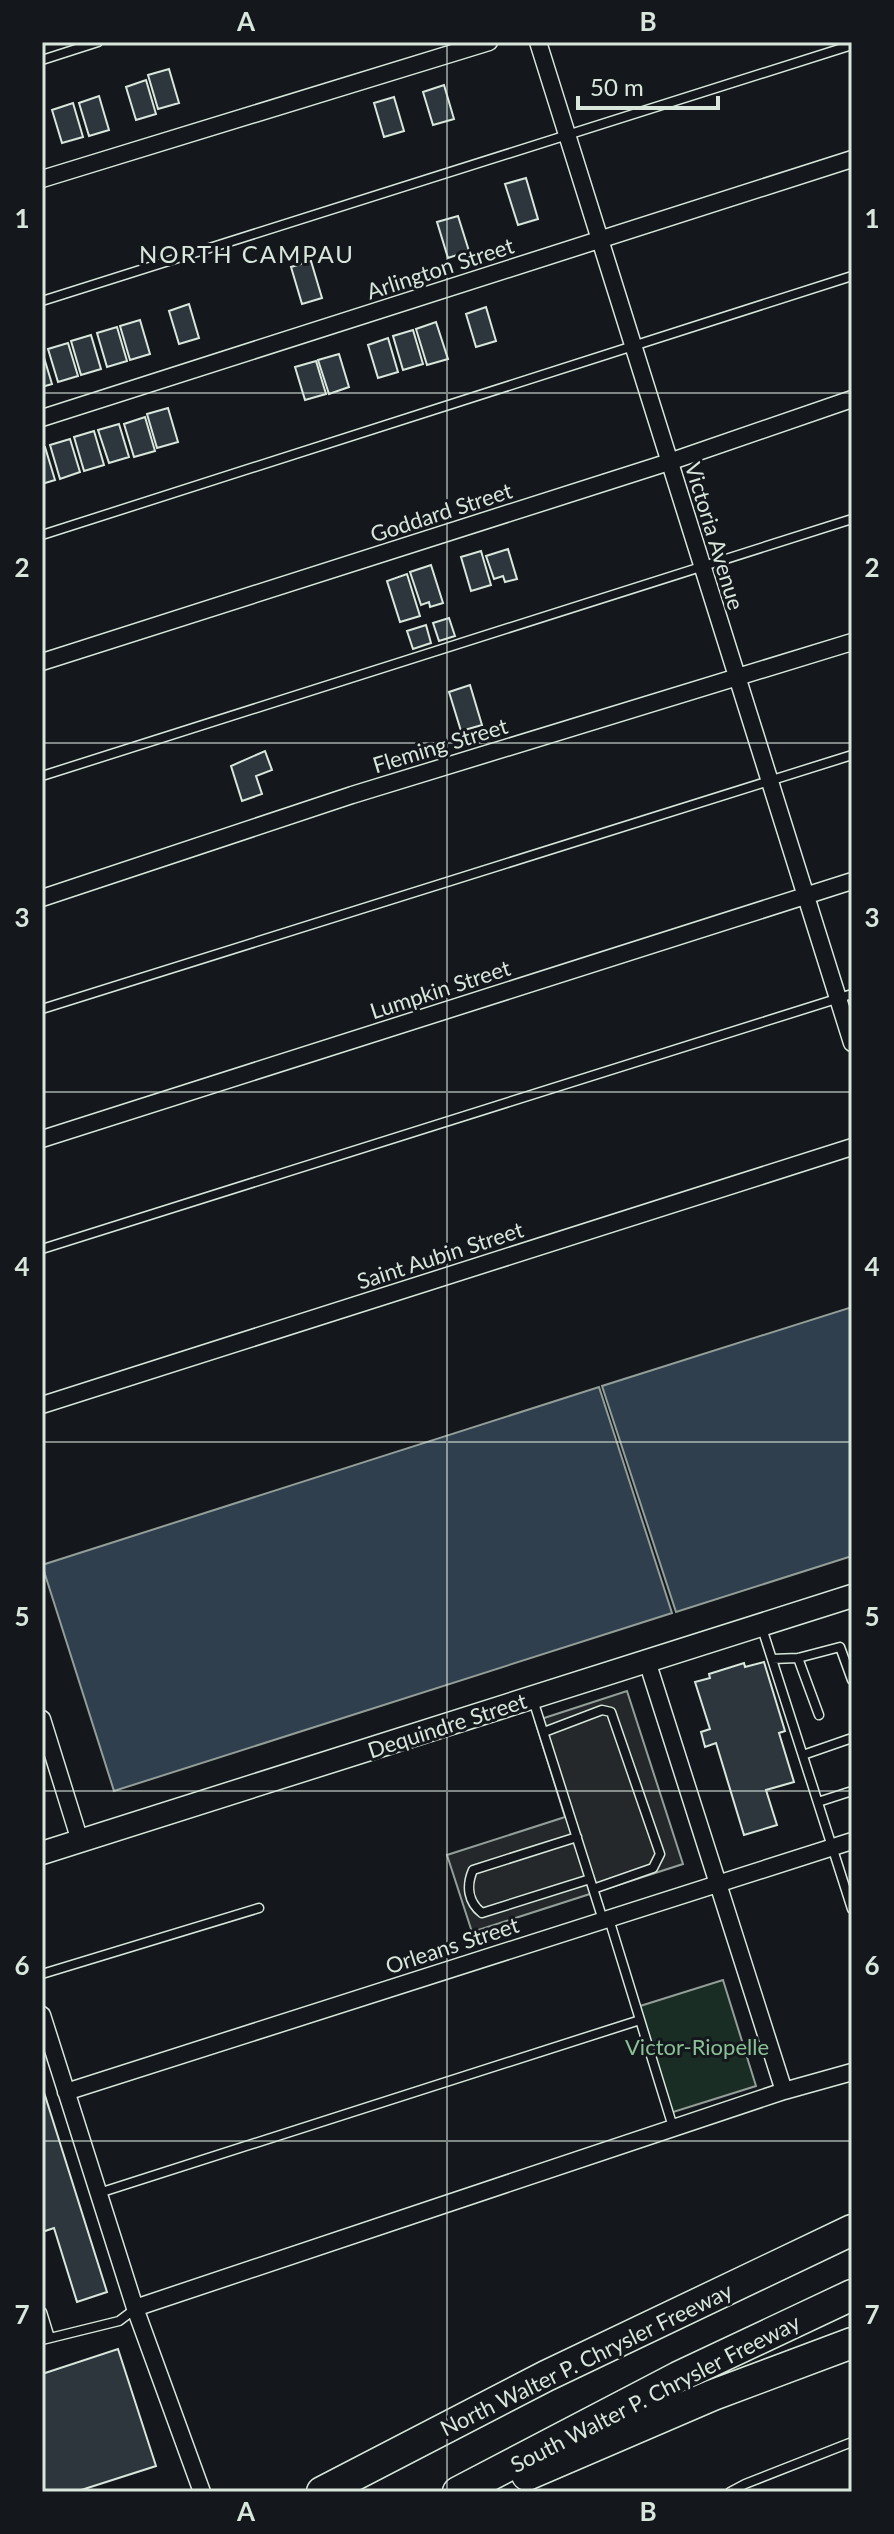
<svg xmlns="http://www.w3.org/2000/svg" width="894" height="2534" font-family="Lato,sans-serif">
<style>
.green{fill:#1a2d24;stroke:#939e99;stroke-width:2}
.parking{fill:#24282b;stroke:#939e99;stroke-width:2}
.water{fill:#2f3f4d;stroke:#939e99;stroke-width:2}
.building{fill:#2c363c;stroke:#d8e6dc;stroke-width:2}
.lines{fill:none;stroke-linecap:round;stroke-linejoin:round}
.service-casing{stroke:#d8e6dc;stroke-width:11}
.minor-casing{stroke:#d8e6dc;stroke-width:19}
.tertiary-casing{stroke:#d8e6dc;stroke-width:25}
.motorway-casing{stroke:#d8e6dc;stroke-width:33}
.service{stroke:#14181c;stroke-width:8}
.minor{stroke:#14181c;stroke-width:16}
.tertiary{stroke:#14181c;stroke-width:22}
.motorway{stroke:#14181c;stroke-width:30}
.grid{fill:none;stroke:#d8e6dc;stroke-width:2;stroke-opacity:0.55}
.labels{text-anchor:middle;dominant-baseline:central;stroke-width:6;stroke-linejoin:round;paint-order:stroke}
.street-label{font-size:22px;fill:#d8e6dc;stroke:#14181c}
.park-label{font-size:22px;fill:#8ac095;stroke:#14181c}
.neighbourhood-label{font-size:24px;letter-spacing:2px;fill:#d8e6dc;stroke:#14181c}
.neatline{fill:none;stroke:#d8e6dc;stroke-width:3}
.grid-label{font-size:26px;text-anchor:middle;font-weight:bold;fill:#d8e6dc}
</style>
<rect width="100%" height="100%" fill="#14181c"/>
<path class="green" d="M723 1980 756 2086 670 2113 637 2007Z"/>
<path class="parking" d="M627 1691 683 1864 472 1932 447 1855 565 1817 535 1721Z"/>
<path class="water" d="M852 1307V1556L676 1612 602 1386Z
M599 1387 672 1613 114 1791 42 1565Z"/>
<path class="building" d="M169 69 179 103 158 109 148 75Z
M146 80 156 114 136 120 126 87Z
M444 85 454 119 433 125 423 92Z
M99 96 109 130 89 136 79 103Z
M394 97 404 131 384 137 374 103Z
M73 103 83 137 62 143 52 110Z
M526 178 538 219 518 225 505 184Z
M458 216 469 251 448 258 437 222Z
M311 261 322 298 302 304 291 267Z
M189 304 199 338 179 344 169 311Z
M486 307 496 341 476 347 466 314Z
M140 320 150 354 130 360 120 326Z
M436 322 448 359 427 365 416 329Z
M117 327 127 361 107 367 97 333Z
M413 330 423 364 403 370 393 336Z
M91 335 101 369 81 375 71 341Z
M388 338 398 372 378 378 368 345Z
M68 343 78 376 58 382 48 349Z
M42 351 52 384 42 387Z
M339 354 349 387 329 394 318 360Z
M316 361 326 394 305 400 295 367Z
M168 408 178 442 157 448 147 414Z
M145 417 155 451 134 457 124 424Z
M119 424 129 457 109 463 98 430Z
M94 431 104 465 84 471 74 437Z
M70 439 80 472 60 479 50 445Z
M42 447H45L55 480 42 484Z
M508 549 517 579 505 582 503 576 494 579 486 556Z
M481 551 491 585 471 591 461 557Z
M431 565 443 603 430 607 429 602 421 605 410 572Z
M407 574 420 616 400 622 387 581Z
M449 618 455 636 439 641 433 623Z
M426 625 431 643 413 649 407 631Z
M470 685 482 725 461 731 449 692Z
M265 751 272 770 256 776 262 794 242 801 231 766Z
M764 1662 785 1731 779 1733 794 1782 766 1790 777 1825 744 1835 716 1743 705 1747 701 1732 710 1729 695 1682 710 1678 709 1674 744 1663 745 1667Z
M42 2086 107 2292 77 2302 54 2228 42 2232Z
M118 2349 156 2466 75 2492H42V2374Z"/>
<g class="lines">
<defs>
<path id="service" d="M42 60 98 42
M42 301 852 45
M42 535 852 276
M42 776 852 519
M42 1009 852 755
M42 1249 852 994
M761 1625 852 1909
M798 1658 819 1715
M772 1659 798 1658 840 1647 852 1680
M533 1700 603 1920
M544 1732 602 1710 611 1712 660 1854 653 1868 593 1889
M803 1755 852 1738
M818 1802 852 1791
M577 1837 473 1870C466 1886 468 1902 482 1913L590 1879
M609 1919 673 2127
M42 1974 259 1908
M99 2193 640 2020
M42 2312 50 2338
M42 2340 119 2321 135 2309
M730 2492 745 2484 852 2442"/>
<path id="minor" d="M538 42 852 1043
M42 179 489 42
M42 418 852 159
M42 662 669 462 852 399
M42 898 352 795 852 642
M42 1139 852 881
M42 1405 852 1147
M647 1661 784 2091
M42 1719 80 1841
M42 2015 135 2308 202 2492
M66 2092 852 1841
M135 2308 784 2091 852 2072"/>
<path id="tertiary" d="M42 1853 852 1596"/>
<path id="motorway" d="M527 2475 713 2395 852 2343
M322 2492 546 2376 852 2230
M458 2492 678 2377 852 2295"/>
</defs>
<use href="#service" class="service-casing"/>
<use href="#minor" class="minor-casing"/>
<use href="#tertiary" class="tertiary-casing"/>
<use href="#motorway" class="motorway-casing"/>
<use href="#service" class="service"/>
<use href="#minor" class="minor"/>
<use href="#tertiary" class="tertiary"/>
<use href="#motorway" class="motorway"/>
</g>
<path class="grid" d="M447 42V2492M42 393H852M42 743H852M42 1092H852M42 1442H852M42 1791H852M42 2141H852"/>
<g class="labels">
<g class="street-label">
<text transform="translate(440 268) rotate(-18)">Arlington Street</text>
<text transform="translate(441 512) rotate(-18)">Goddard Street</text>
<text transform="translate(715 536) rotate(73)">Victoria Avenue</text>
<text transform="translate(440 745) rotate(-17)">Fleming Street</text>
<text transform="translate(440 989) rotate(-18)">Lumpkin Street</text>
<text transform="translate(440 1255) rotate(-18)">Saint Aubin Street</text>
<text transform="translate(447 1725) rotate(-18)">Dequindre Street</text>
<text transform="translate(452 1945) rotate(-18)">Orleans Street</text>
<text transform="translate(586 2359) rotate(-26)">North Walter P. Chrysler Freeway</text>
<text transform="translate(655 2393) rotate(-27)">South Walter P. Chrysler Freeway</text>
</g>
<g class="park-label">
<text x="697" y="2046">Victor-Riopelle</text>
</g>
<g class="neighbourhood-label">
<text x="247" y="253">NORTH CAMPAU</text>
</g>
</g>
<rect width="894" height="2534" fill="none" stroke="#14181c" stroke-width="88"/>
<path d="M578 96v12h140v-12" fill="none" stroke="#d8e6dc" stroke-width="4"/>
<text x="590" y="96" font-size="24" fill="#d8e6dc" stroke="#14181c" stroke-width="6" paint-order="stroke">50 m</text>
<rect x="44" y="44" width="806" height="2446" class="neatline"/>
<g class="grid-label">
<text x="246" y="31">A</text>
<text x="648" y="31">B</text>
<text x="22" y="228">1</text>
<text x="872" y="228">1</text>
<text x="22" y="577">2</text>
<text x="872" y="577">2</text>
<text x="22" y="927">3</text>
<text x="872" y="927">3</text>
<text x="22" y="1276">4</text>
<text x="872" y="1276">4</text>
<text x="22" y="1626">5</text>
<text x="872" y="1626">5</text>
<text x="22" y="1975">6</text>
<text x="872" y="1975">6</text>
<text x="22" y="2324">7</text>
<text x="872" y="2324">7</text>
<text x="246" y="2521">A</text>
<text x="648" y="2521">B</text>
</g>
</svg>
